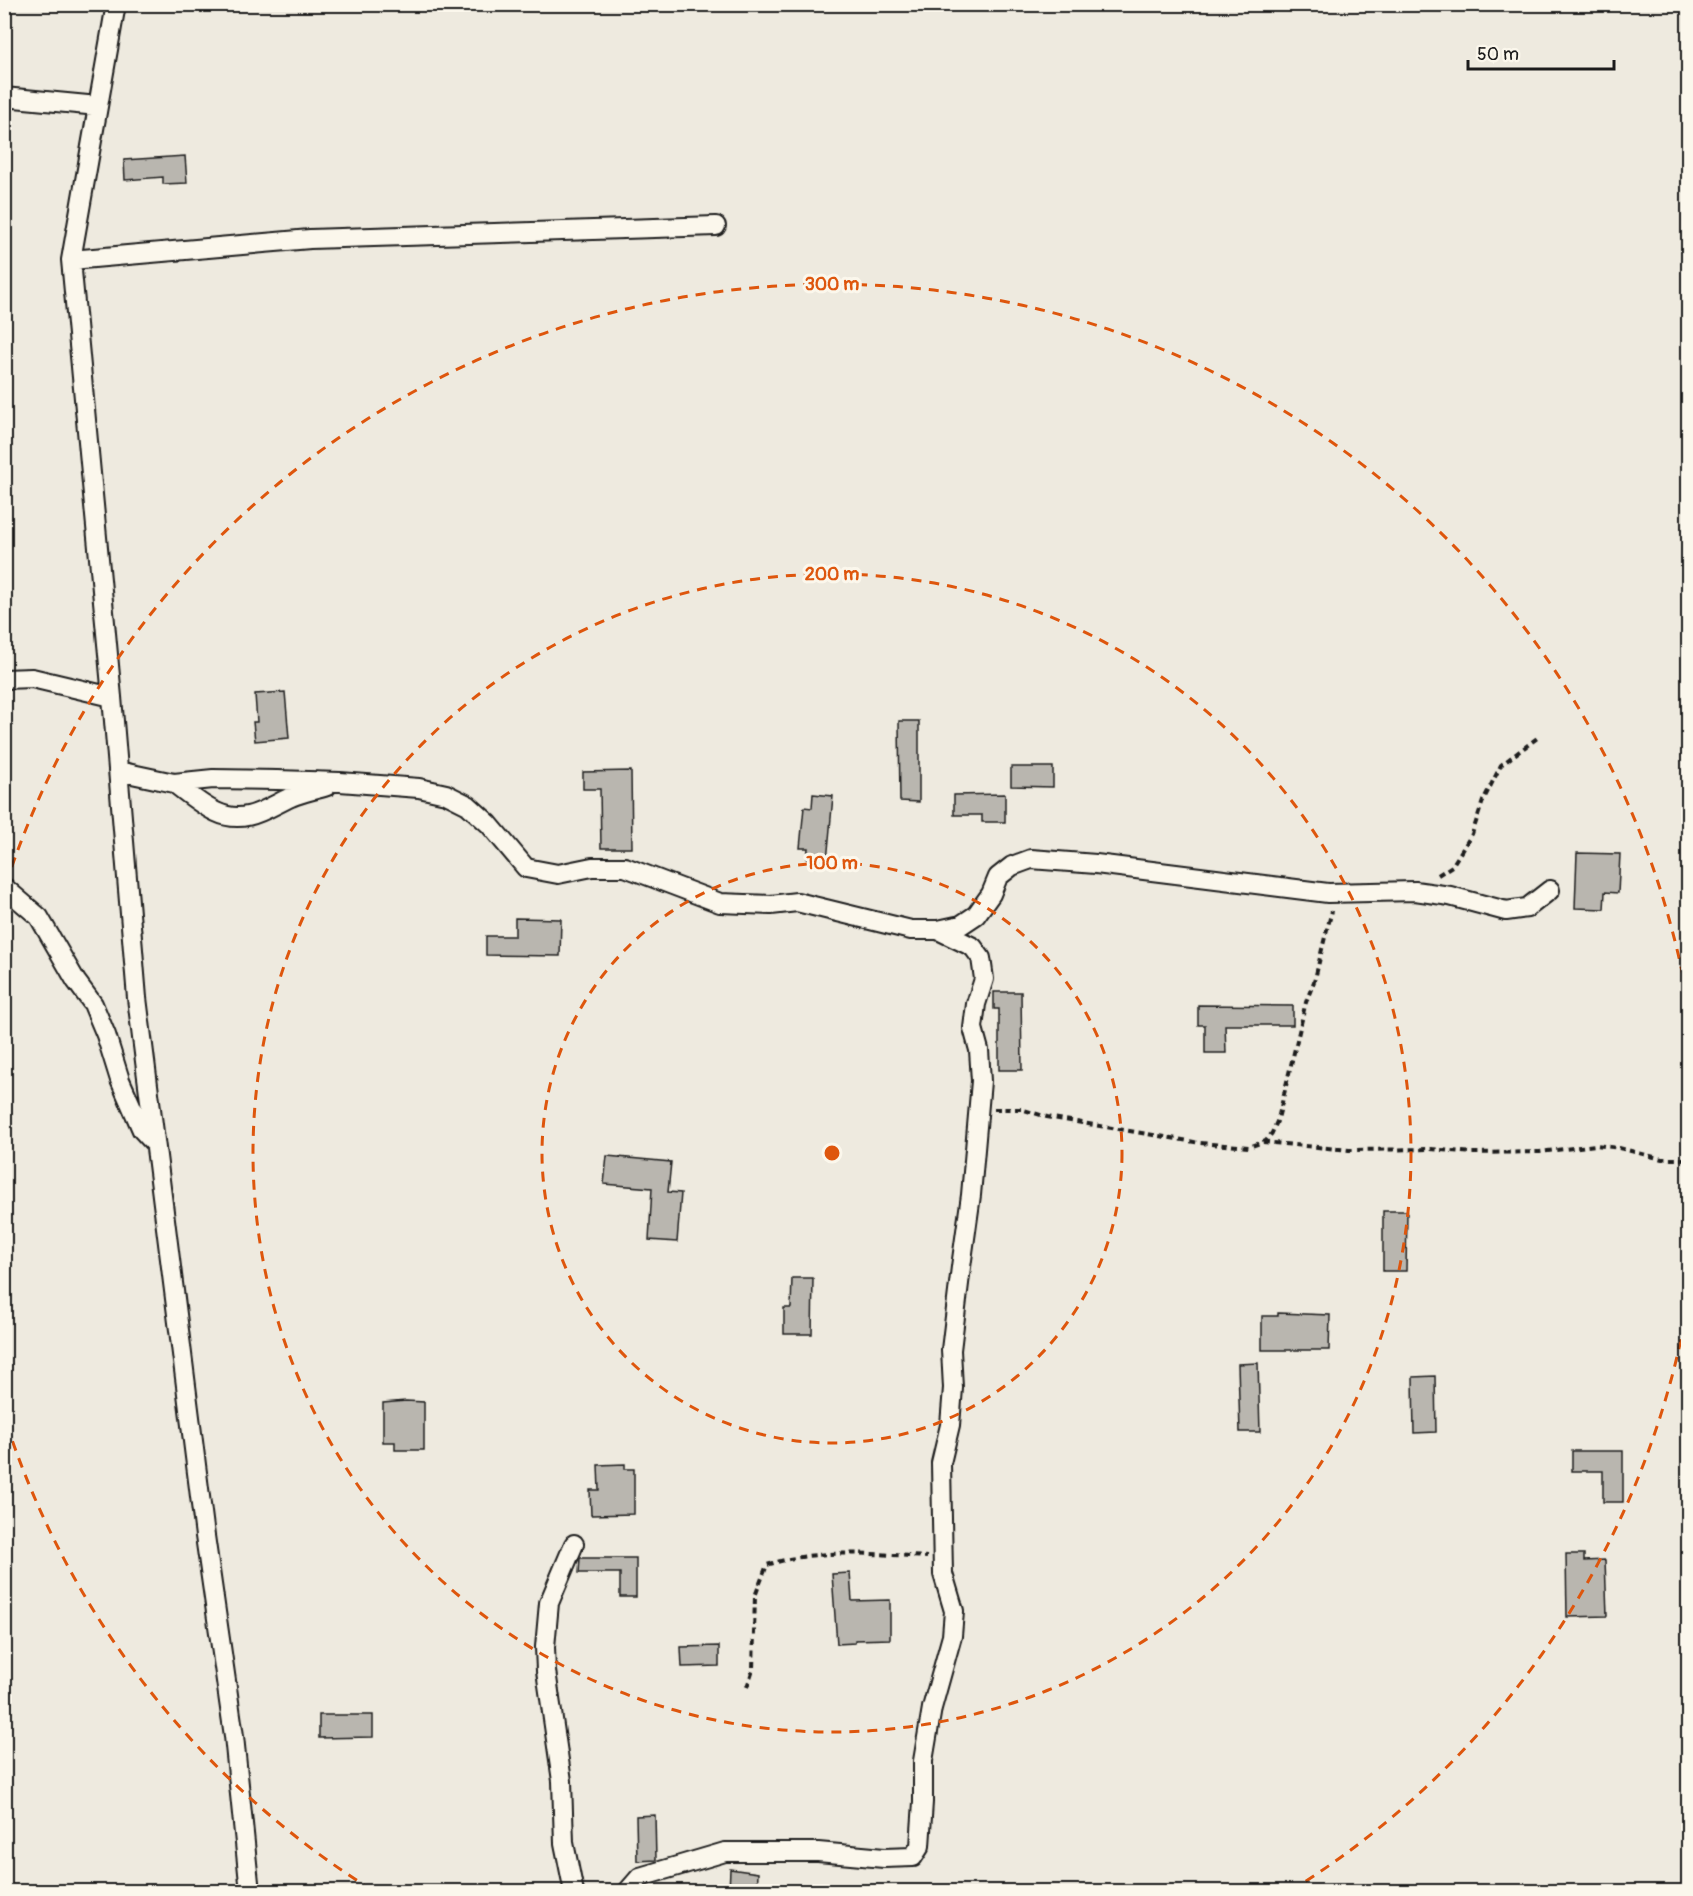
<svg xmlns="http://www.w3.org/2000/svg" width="1693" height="1896" font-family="Pangolin,sans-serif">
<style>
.building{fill:#b9b6af;stroke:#1c1c1c;stroke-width:1.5}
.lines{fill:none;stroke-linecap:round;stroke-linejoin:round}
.street-casing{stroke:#1c1c1c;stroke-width:22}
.path{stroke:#1c1c1c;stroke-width:4;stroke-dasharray:6 4.5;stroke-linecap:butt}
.street{stroke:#fbf7ec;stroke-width:18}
.ring{fill:none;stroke:#de560d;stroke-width:3;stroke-dasharray:10 8}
.centre{fill:#de560d;stroke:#fbf7ec;stroke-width:3}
.ring-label{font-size:18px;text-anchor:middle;font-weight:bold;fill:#de560d;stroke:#fbf7ec;stroke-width:6;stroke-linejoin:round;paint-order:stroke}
</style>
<rect width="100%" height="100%" fill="#eeeadf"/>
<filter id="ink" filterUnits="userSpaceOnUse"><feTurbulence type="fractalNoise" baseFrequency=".0167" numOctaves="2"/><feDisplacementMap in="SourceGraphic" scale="12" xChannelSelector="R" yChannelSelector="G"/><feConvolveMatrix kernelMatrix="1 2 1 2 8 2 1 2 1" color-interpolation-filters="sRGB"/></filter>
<g filter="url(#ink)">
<path class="building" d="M185 156 187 183 163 184V177L125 180 124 160Z
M285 692 289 738 255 741 253 722H257L255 694Z
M899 721H919V802L900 801Z
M1011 767H1053V787L1011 786Z
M631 771 632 848H601L600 789H583V772Z
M813 794 833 796 827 861 807 859 808 848H800L804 807 812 808Z
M1005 794V822H982V815H954V795Z
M1577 853 1620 854 1618 893 1605 892 1604 909 1575 908Z
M515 918 561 919 560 956 486 955V936H515Z
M994 992H1021L1022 1070H999V1009H994Z
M1198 1005 1293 1006V1025H1225L1226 1053H1205V1025H1198Z
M607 1156 671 1162 668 1192 681 1193 677 1242 649 1240 652 1188 604 1184Z
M1383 1211H1407L1406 1271H1383Z
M792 1278H813L812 1334H784V1308H791Z
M1278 1313 1330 1315 1329 1350H1262V1316H1278Z
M1258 1363 1260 1432H1240L1238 1364Z
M1435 1376 1436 1432 1414 1433 1413 1377Z
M406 1401 424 1402V1450H395V1442H383V1403Z
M1572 1451H1623V1502H1603V1471H1572Z
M625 1464V1469H634V1514L591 1515 590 1490H599L598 1465Z
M1566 1554H1584V1561L1605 1560 1607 1616 1567 1617Z
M580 1558H636V1597H620V1573H579Z
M850 1573 852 1601 890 1600V1639L855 1640V1643L837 1644 832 1574Z
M719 1646V1666L682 1667 681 1647Z
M319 1715H373V1737L319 1738Z
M655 1815 656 1860 637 1861 636 1816Z
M730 1869 758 1873 757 1892H729Z"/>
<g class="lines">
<defs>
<path id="street" d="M116 4 71 260 112 697 137 998 205 1536 234 1736 250 1892
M4 97 98 106
M71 260 310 239 716 226
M4 679 32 678 112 697
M118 771 174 783 213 779 277 780 340 782 419 788 446 794 468 805 489 824 526 868 558 874 592 867H625L720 903 771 905 797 902 911 930H938L961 925 976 915 991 894 998 877 1012 866 1031 859 1096 864 1328 893 1415 891 1450 896 1506 911 1527 908 1550 890
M174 783C187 793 201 805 216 812 245 826 267 808 291 797 303 792 315 790 327 786
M4 887 39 917 76 981 93 1004 106 1035 120 1080 142 1130 155 1144
M574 1544 549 1603 545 1647 546 1671 562 1781 564 1843 574 1892
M627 1892 640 1877 725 1852H818L884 1858 913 1857 920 1846 923 1802V1761L932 1708 952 1636 954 1611 943 1574 941 1463 950 1425 953 1388 951 1350 961 1267 971 1195 981 1081 979 1050 973 1028 976 1004 984 979 981 958 973 947 938 930"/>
</defs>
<use href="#street" class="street-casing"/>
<path class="path" d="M1438 875 1452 866 1472 834 1483 801 1501 765 1540 736
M994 1109H1021L1047 1117 1200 1143 1249 1147 1266 1141 1272 1133 1278 1119 1303 1015C1306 997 1312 990 1316 975 1321 953 1326 932 1332 911
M1263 1142 1349 1150 1431 1149 1472 1153 1540 1152 1596 1145 1619 1148 1662 1159H1688
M747 1687 753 1669 755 1596 767 1565C818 1548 874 1554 927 1557"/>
<use href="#street" class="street"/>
</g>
</g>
<g class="ring">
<circle cx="832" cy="1153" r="290"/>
<circle cx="832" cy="1153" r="579"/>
<path d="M1688 1304A869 869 0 0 1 1292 1890M372 1890A869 869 0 0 1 6 1422M6 884A869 869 0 0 1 1688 1002"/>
</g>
<circle cx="832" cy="1153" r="9" class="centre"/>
<g class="ring-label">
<text x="832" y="290">300 m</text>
<text x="832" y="580">200 m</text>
<text x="832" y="869">100 m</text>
</g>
<rect width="1693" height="1896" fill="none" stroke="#fbf7ec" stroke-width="24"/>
<rect x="12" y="12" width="1669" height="1872" fill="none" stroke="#1c1c1c" stroke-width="2" filter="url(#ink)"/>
<path d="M1468 60v9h146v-9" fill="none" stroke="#1c1c1c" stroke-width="3"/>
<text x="1477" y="60" font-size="18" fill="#1c1c1c" stroke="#fbf7ec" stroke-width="4.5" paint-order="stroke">50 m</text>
</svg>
